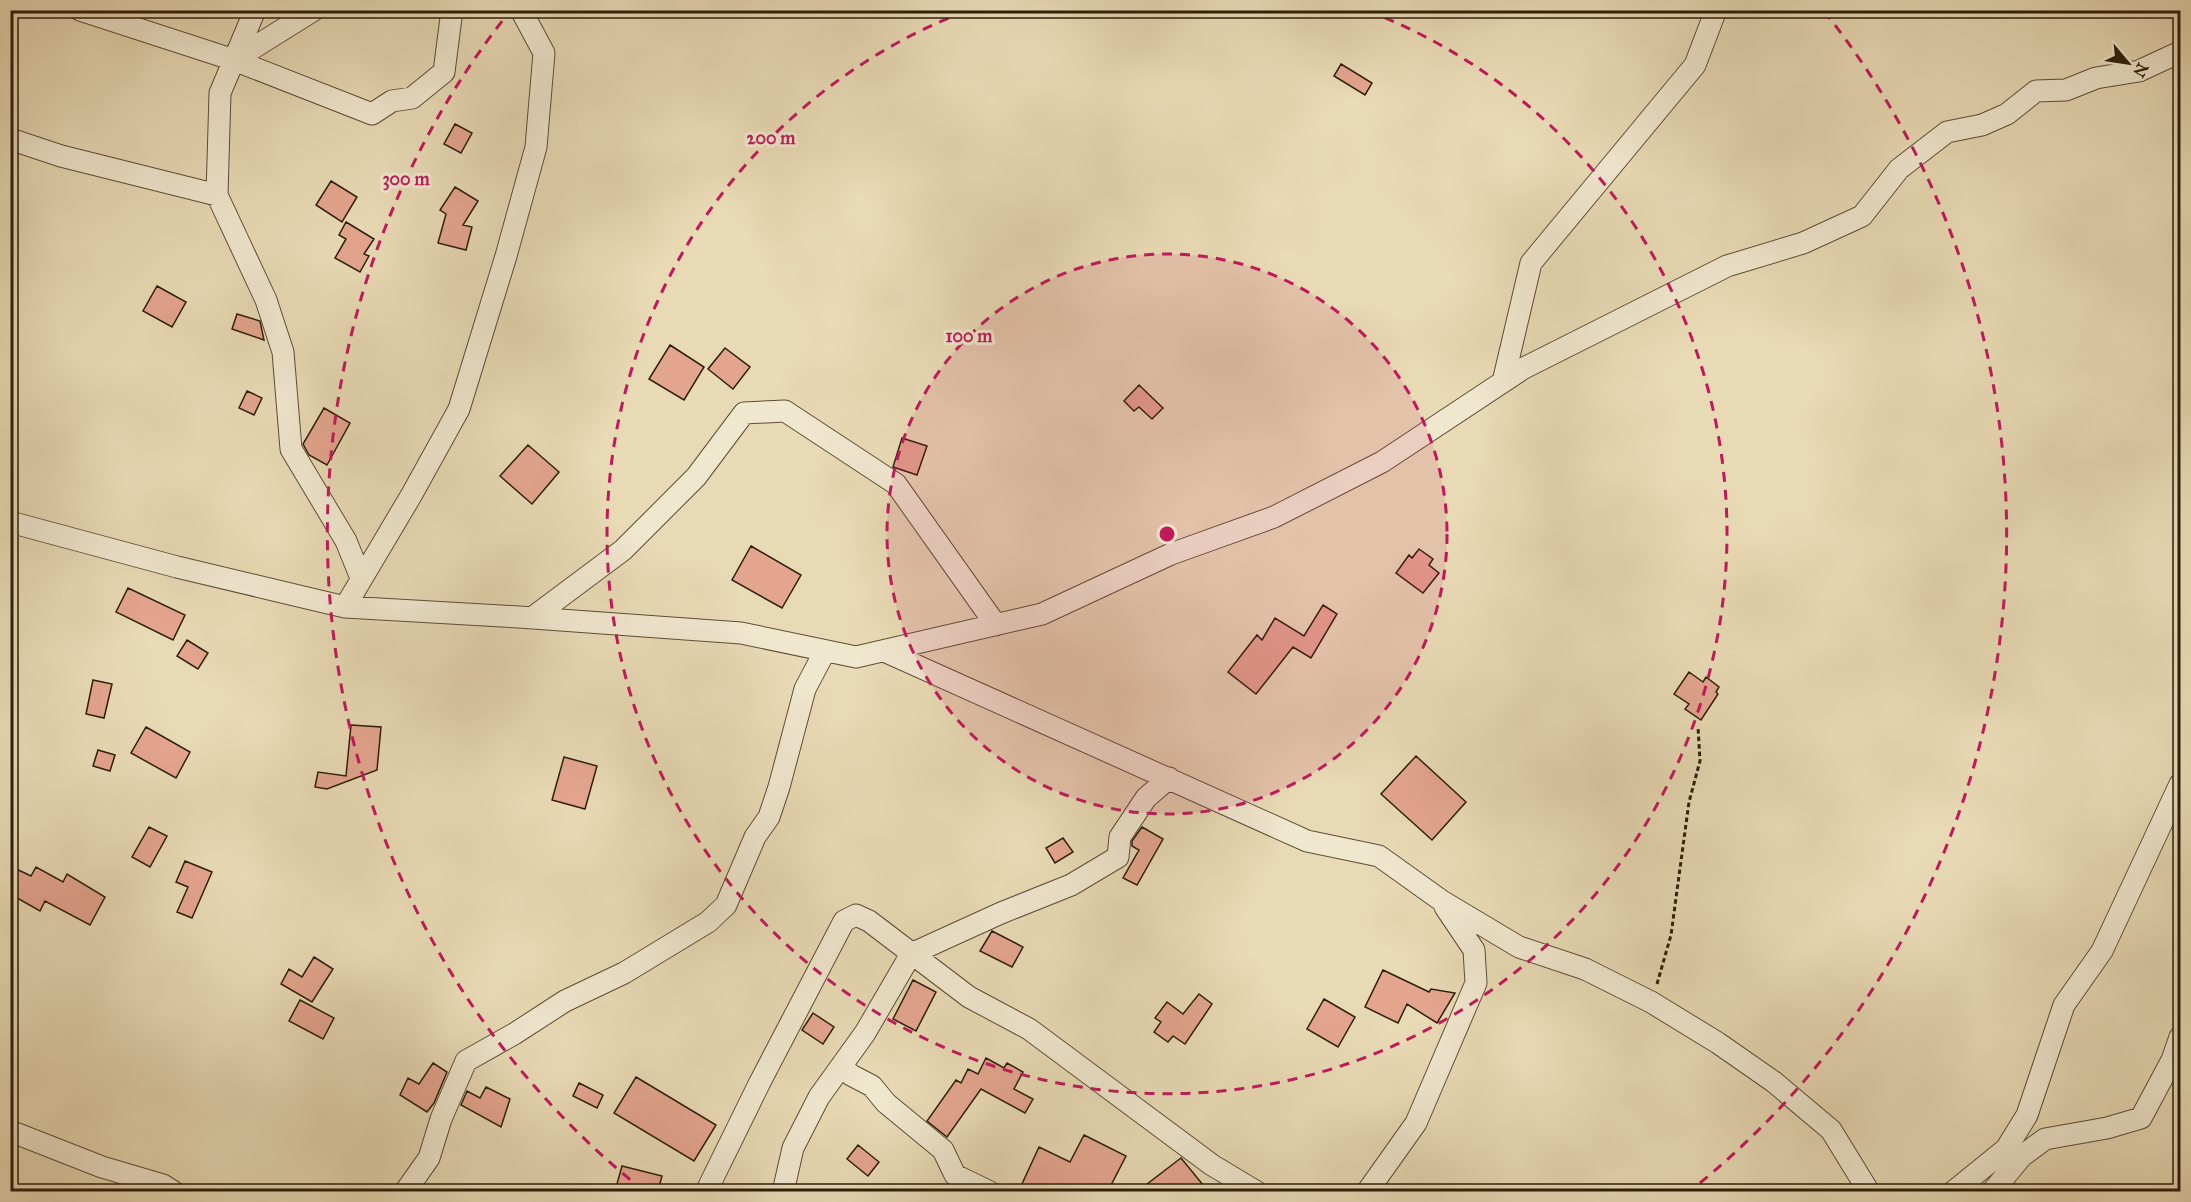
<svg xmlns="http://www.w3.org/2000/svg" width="2191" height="1202" font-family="'IM FELL Great Primer',serif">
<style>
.building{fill:#e4a58f;stroke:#2d1e0b;stroke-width:1.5}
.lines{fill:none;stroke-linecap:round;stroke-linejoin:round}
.street-casing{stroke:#5c4d36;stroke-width:23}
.path{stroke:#2d1e0b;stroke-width:3;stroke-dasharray:4.5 3;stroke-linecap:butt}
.street{stroke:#f0e7cf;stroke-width:21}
.ring{fill:none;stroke:#c2185b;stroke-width:3;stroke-dasharray:10 8}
.centre{fill:#c2185b;stroke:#f0e7cf;stroke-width:3}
.ring-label{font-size:18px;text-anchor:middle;font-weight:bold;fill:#c2185b;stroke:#f0e7cf;stroke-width:6;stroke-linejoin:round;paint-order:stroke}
</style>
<rect width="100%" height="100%" fill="#e8dab5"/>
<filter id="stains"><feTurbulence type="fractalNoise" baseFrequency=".00333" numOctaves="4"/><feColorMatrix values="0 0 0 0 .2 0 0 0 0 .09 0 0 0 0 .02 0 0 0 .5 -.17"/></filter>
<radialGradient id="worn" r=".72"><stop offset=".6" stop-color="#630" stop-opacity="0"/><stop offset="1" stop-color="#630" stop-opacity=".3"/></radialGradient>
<path class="building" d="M1341 64 1372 83 1365 95 1334 76Z
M455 124 472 133 461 153 444 144Z
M331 181 357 197 342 222 316 205Z
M455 187 478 201 463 225 472 227 466 250 438 243 446 214 440 210Z
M346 222 374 239 364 254 369 256 360 272 335 258 346 239 339 235Z
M157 286 186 302 172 327 143 311Z
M237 314 260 321 264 340 232 329Z
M670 345 704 367 684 400 649 379Z
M725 348 750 367 733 389 708 369Z
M1139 385 1163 408 1152 419 1139 407 1134 411 1124 401Z
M247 391 262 398 254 415 239 408Z
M324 408 350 423 327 465 309 455 303 444Z
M902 438 927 446 917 475 893 467Z
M528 445 559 472 532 504 500 476Z
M751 546 801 575 782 608 732 580Z
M1419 549 1433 559 1429 565 1439 573 1423 593 1396 573 1409 555 1412 558Z
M128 588 185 615 173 640 116 612Z
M1323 605 1337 614 1311 658 1293 647 1256 694 1228 672 1257 635 1262 640 1275 618 1304 636Z
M187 640 208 653 198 669 177 656Z
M1689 672 1703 682 1706 677 1719 687 1716 692 1718 694 1701 720 1685 709 1689 704 1674 694Z
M93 680 112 684 104 718 86 714Z
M351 725 381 727 377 770 327 789 315 787 318 772 346 776Z
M146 727 190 752 176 778 131 753Z
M98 750 115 755 110 771 93 766Z
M1416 756 1466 802 1432 840 1381 794Z
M564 757 597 766 585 809 552 800Z
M149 827 167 836 150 867 132 857Z
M1142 827 1163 839 1137 885 1123 878 1139 850 1132 846V841Z
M1063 838 1073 852 1055 863 1046 848Z
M185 861 212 872 192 918 177 912 188 887 176 882Z
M10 866 31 876 36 867 63 882 67 874 105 897 90 925 45 901 40 911 10 894Z
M992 931 1023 947 1012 967 980 951Z
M314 957 333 969 312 1002 281 984 289 969 302 977Z
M1383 970 1429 992 1431 989 1455 993 1437 1023 1407 1004 1398 1023 1365 1007Z
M913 980 936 992 916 1031 893 1019Z
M1199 994 1212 1004 1185 1044 1173 1036 1168 1042 1154 1032 1161 1022 1155 1018 1167 1002 1183 1014Z
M1324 999 1355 1017 1338 1047 1307 1029Z
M300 1000 334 1018 323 1039 289 1021Z
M813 1013 834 1027 823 1044 802 1030Z
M986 1058 1004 1068 1007 1063 1023 1072 1014 1089 1033 1099 1025 1113 981 1089 947 1137 927 1121 956 1080 961 1083 968 1069 978 1074Z
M433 1063 447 1072 434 1103 427 1112 400 1095 408 1078 419 1084Z
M636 1077 716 1125 694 1161 614 1113Z
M579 1083 603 1095 597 1108 573 1096Z
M486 1087 510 1099 501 1127 461 1105 467 1091 480 1098Z
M1084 1135 1126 1156 1108 1191H1037L1022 1184 1039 1147 1070 1162Z
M858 1145 879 1162 868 1176 847 1159Z
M1181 1158 1208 1191H1138Z
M622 1166 662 1176 658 1191H615Z"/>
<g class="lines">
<defs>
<path id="street" d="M80 10 234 60 372 114 392 101 412 98 444 72 452 10
M234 60 314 10
M10 139 61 156 217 195 220 93 255 10
M217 195 266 300 283 352 291 449 346 541 361 578
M1503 382 1531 263 1695 65 1716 10
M10 522 177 567 345 607 519 617 741 633 856 657 1042 614 1171 554 1274 517 1382 462 1524 368 1727 266 1803 243 1862 216 1899 169 1947 132 1982 125 2007 114 2036 91 2066 90 2096 78 2139 71 2180 52
M345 607 412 494 459 409 506 256 536 147 544 53 521 10
M532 618 623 550 696 477 744 413 785 411 896 484 996 625
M884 651 1307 841 1379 856 1442 901 1519 947 1585 969 1651 1002 1718 1043 1774 1082 1831 1130 1869 1192
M841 1066 851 1075 872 1086 886 1103 943 1150 955 1175 990 1192
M10 1131 102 1167 163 1185 174 1192
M405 1192 429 1158 441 1119 466 1061 514 1034 565 1001 624 973 708 922 726 905 755 837 769 817 779 787 805 689 825 651
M706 1192 760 1082 844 921 856 915 869 921 969 997 1029 1029 1212 1165 1257 1192
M783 1192 793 1148 819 1097 865 1033 911 954 1001 913 1071 885 1118 857 1120 837 1146 798 1169 778
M1367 1192 1416 1123 1476 983 1474 950 1445 907
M1953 1192 2006 1149 2027 1115 2064 1005 2102 951 2180 784
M1992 1192 2022 1156 2045 1139 2107 1128 2141 1118 2172 1060 2180 1037"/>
</defs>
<use href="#street" class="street-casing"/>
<path class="path" d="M1657 984 1671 935 1689 802 1700 761 1698 727"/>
<use href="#street" class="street"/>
</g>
<circle cx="1167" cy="534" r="280" fill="#c2185b" fill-opacity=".12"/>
<g class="ring">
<circle cx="1167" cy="534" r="280"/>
<path d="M1368 11A560 560 0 1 1 966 11"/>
<path d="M644 1191A840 840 0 0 1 510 11M1824 11A840 840 0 0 1 1690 1191"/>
</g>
<circle cx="1167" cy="534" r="9" class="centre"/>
<g class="ring-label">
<text x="771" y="144">200 m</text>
<text x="406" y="185">300 m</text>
<text x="969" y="342">100 m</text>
</g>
<rect width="2191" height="1202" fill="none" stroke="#e8dab5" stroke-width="36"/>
<rect x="12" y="12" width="2167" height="1178" fill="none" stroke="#2d1e0b" stroke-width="3"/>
<rect x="18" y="18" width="2155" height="1166" fill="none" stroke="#2d1e0b" stroke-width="1.5"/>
<g transform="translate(2128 63) rotate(119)" stroke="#f0e7cf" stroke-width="4.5" paint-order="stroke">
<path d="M0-4.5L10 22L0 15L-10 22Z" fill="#2d1e0b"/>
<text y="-9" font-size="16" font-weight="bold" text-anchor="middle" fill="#2d1e0b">N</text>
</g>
<rect width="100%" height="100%" filter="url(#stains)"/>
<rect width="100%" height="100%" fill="url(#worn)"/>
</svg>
